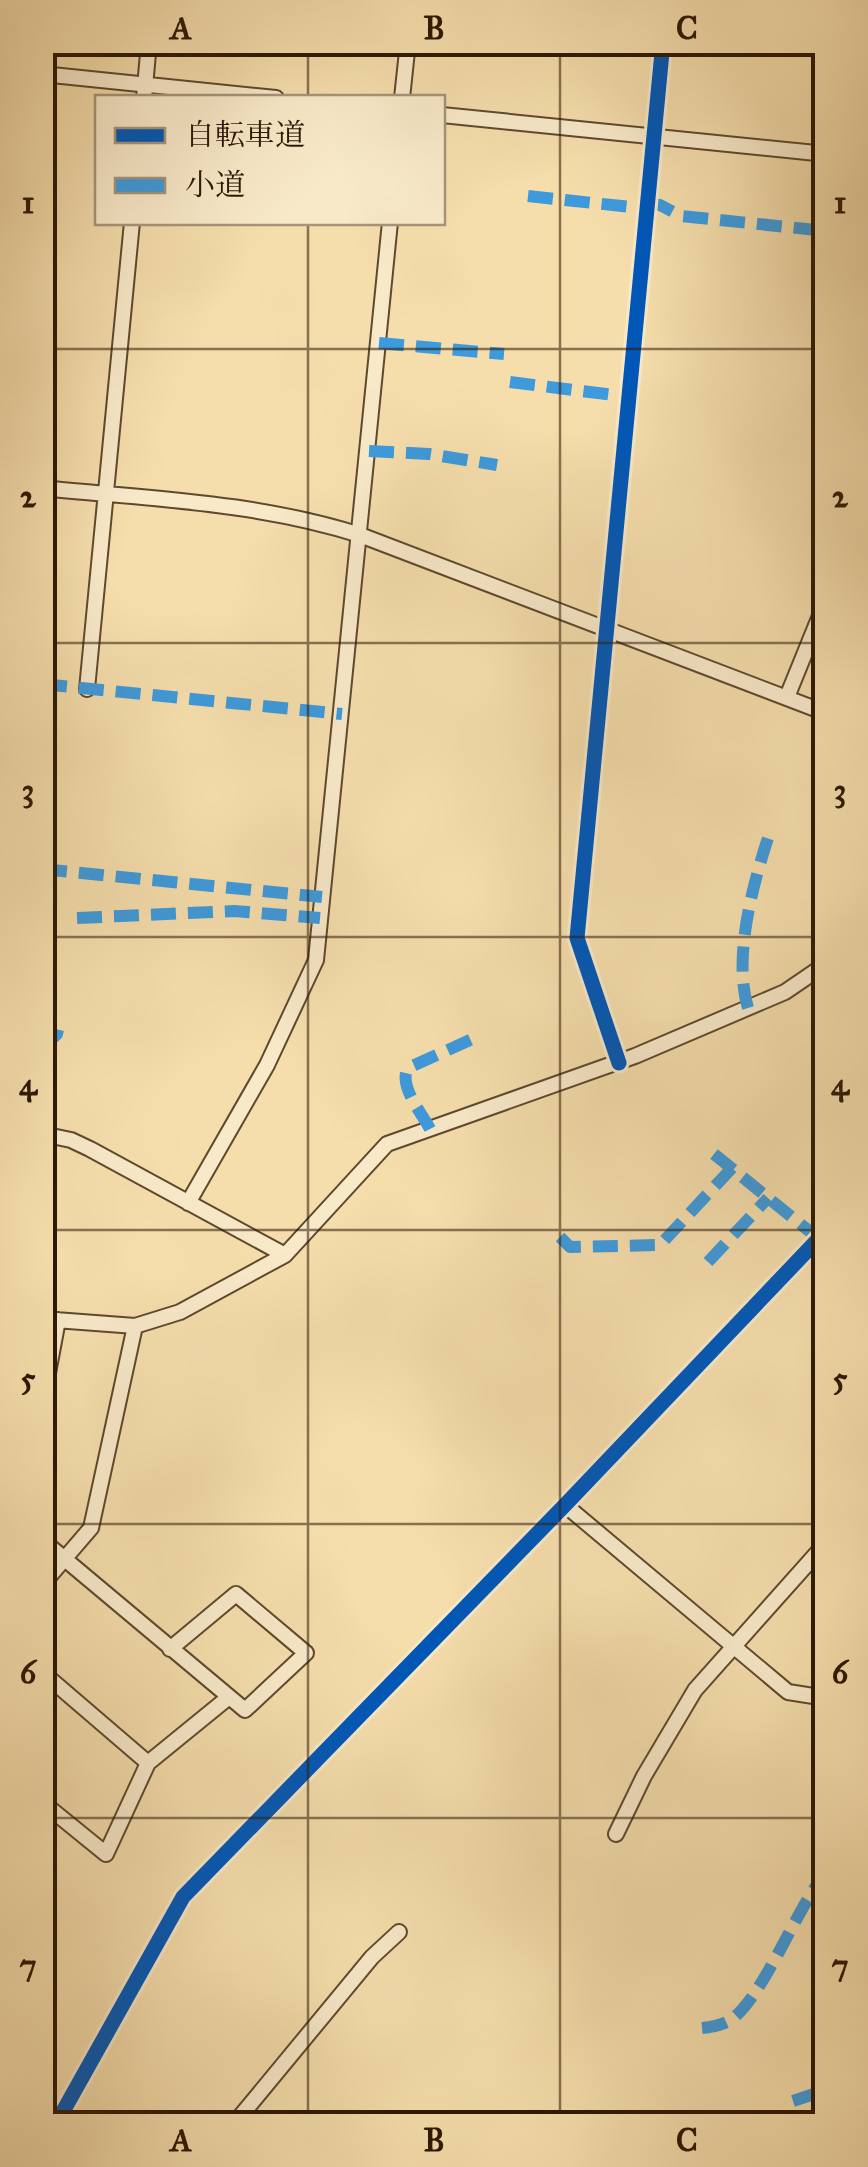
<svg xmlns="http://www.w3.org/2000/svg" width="868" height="2167" font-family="'IM FELL Great Primer','Noto Serif JP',serif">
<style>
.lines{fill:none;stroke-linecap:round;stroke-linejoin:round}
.street-casing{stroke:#5e492d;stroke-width:18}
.street{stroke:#f8e9c9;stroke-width:14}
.quiet{stroke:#3d9add;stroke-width:12;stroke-dasharray:25 12;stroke-linecap:butt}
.cycleway-casing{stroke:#f8e9c9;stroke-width:21}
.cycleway{stroke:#0057b8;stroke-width:15}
.grid{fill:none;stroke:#2c1803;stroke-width:2.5;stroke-opacity:0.55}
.neatline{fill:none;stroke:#2c1803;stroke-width:4}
.grid-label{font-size:32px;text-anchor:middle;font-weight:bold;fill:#2c1803}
</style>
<rect width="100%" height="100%" fill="#f5ddac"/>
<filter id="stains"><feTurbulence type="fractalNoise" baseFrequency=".002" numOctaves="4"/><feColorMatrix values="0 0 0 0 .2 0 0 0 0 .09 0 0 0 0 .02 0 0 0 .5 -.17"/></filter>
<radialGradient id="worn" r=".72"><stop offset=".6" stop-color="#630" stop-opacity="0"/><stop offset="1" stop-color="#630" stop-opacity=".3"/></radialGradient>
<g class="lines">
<defs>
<path id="street" d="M42 74 276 98
M144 98 149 42
M402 98 408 42
M442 115 826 154
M42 488C150 499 257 502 360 535L826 713
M87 689 132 222
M787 697 826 601
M619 1063 577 938 663 42
M42 1134 71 1140 90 1149 285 1255
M188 1203 267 1065 316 960 390 222
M42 1319 135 1326 180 1312 285 1255 387 1144 635 1056 785 992 826 964
M42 1405 58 1320
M565 1505 788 1692 826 1698
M42 1540 245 1710 306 1653 236 1594 170 1649
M42 1585 91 1528 135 1326
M42 1672 148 1763
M42 1802 106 1854 148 1763 229 1697
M616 1834 644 1776 695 1690 826 1543
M56 2124 183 1897 565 1505 826 1231
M234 2124 372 1957 399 1932"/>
</defs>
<use href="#street" class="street-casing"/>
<use href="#street" class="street"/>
<path class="quiet" d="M528 196 649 209
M649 204 660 205 681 216 826 231
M379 343 504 354
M510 382 630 397
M369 451 429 454 497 465
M42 684 342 714
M42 869 322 897
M77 918 234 911 320 918
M748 1008C733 959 752 887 768 838
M42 1048 57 1034 59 1025
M430 1129C421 1112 398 1085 408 1068L479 1036
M714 1154 819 1239
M560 1237 570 1247 660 1245 732 1168
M708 1262 768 1198
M702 2028C713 2027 723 2025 732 2019 764 1995 796 1909 826 1872
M793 2101 814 2094 826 2085"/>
<defs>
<path id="cycleway" d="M619 1063 577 938 663 42
M56 2124 183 1897 565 1505 826 1231"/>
</defs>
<use href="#cycleway" class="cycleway-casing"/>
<use href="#cycleway" class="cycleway"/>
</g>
<path class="grid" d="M308 42V98M560 42V2124M308 222V2124M42 349H826M42 643H826M42 937H826M42 1230H826M42 1524H826M42 1818H826"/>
<rect width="868" height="2167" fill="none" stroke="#f5ddac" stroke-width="110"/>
<rect x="95" y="95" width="350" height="130" fill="#f8e9c9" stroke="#a6957a" stroke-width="2.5"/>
<rect x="115" y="128" width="50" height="15" fill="#0057b8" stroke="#a6957a" stroke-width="2.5"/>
<text x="185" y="145" font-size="30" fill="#2c1803">自転車道</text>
<rect x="115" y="178" width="50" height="15" fill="#3d9add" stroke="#a6957a" stroke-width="2.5"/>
<text x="185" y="195" font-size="30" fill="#2c1803">小道</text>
<rect x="55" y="55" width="758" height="2057" class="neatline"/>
<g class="grid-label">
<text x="181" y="39">A</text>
<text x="434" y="39">B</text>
<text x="687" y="39">C</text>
<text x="28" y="213">1</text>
<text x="840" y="213">1</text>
<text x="28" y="507">2</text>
<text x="840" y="507">2</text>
<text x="28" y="801">3</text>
<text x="840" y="801">3</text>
<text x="28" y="1095">4</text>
<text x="840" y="1095">4</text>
<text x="28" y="1389">5</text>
<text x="840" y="1389">5</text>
<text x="28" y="1683">6</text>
<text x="840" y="1683">6</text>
<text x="28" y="1976">7</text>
<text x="840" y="1976">7</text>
<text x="181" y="2151">A</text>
<text x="434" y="2151">B</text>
<text x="687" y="2151">C</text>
</g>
<rect width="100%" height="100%" filter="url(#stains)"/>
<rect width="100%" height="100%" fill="url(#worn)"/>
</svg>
